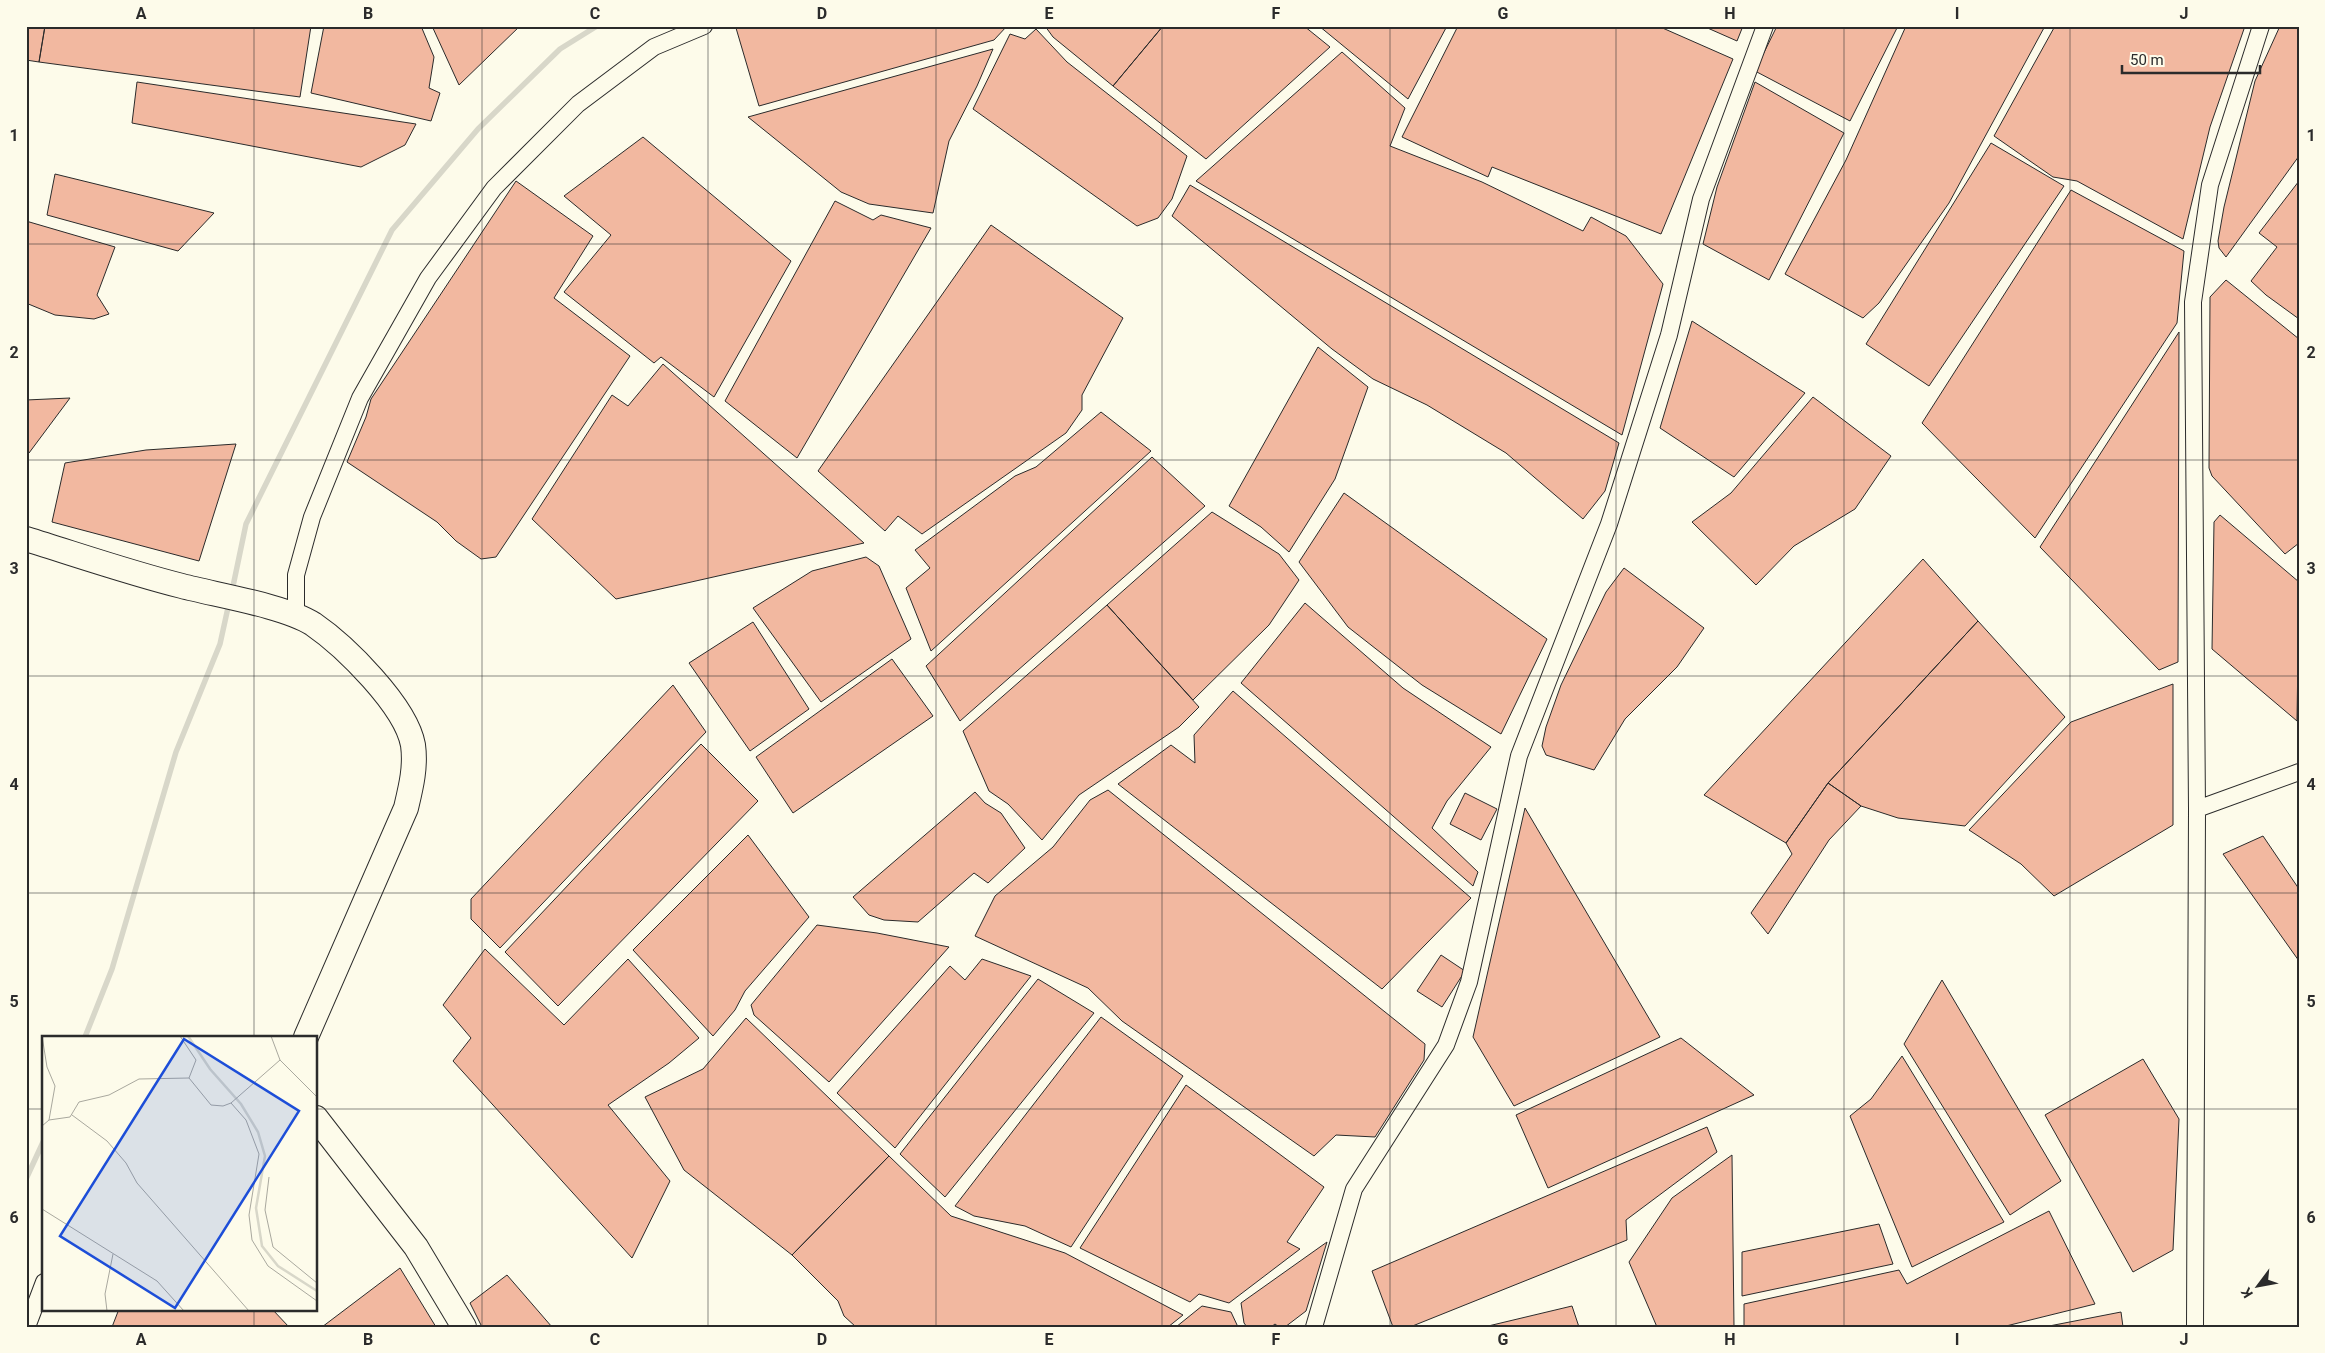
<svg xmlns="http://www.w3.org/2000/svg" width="2325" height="1353" font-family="Roboto,sans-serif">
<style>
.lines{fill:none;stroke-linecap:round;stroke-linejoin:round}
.stream{stroke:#d8d7c9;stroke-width:5.5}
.building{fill:#f2b8a0;stroke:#2b2b2b}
.street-casing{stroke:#2b2b2b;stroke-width:18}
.secondary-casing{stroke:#2b2b2b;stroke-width:26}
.street{stroke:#fdfbea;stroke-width:16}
.secondary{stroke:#fdfbea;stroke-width:24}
.grid{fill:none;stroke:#2b2b2b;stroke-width:1;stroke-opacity:0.55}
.inset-river{fill:none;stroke:#d8d7c9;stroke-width:2.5}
.inset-road{fill:none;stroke:#a9a89e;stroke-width:1}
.view{fill:#1d4ed8;fill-opacity:0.15;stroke:#1d4ed8;stroke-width:2.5}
.inset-edge{fill:none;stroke:#2b2b2b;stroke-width:2.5}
.neatline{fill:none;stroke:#2b2b2b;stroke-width:2}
.grid-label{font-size:16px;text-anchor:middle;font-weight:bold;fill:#2b2b2b}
</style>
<rect width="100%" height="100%" fill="#fdfbea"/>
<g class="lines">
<path class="stream" d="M232 591 246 524 392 230 478 129 560 49 597 26
M85 1037 112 969 176 752 220 644 229 603
M26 1179 44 1140"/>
</g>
<path class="building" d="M26 26H45L39 62 26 60Z
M45 26H311L300 97 39 62Z
M324 26H421L434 57 429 88 440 93 431 121 311 93Z
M432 26H520L459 85Z
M743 26H1007L994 40 759 106 736 28Z
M1045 26H1163L1113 86 1053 37Z
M1163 26H1304L1330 47 1206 159 1113 86Z
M1319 26H1447L1408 99Z
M1458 26H1658L1733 59 1661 234 1492 167 1488 177 1402 137Z
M1703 26H1743L1737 41Z
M1777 26H1898L1850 121 1755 71Z
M1906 26H2045L1949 203 1879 303 1863 318 1785 274 1846 160Z
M2055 26H2245L2210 127 2183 239 2077 181 2053 177 1994 136Z
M2280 26H2299V156L2226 257 2219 248 2218 241 2224 207 2255 81Z
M1036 29 1067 62 1187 156 1172 199 1158 218 1137 226 973 109 1010 34 1025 39Z
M993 49 977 86 949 141 933 213 869 204 841 192 748 117Z
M1342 52 1405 108 1390 146 1482 182 1583 231 1591 217 1626 236 1663 284 1622 435 1196 181Z
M137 82 416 124 405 145 361 167 132 123Z
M1755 82 1844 133 1769 280 1703 244 1717 187Z
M643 137 791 261 714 397 661 357 654 363 564 292 611 235 564 196Z
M1991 143 2064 186 1929 386 1866 344Z
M55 174 214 213 178 251 47 215Z
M516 181 593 236 554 298 630 356 496 557 481 559 456 541 437 522 347 462 366 417 371 399Z
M2299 181V319L2266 295 2251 281 2277 247 2259 233Z
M1190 185 1619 443 1605 491 1583 519 1506 453 1427 405 1373 379 1332 349 1172 216Z
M2071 190 2184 251 2177 323 2035 538 1922 423Z
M835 201 873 220 881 215 931 228 797 458 725 401Z
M26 221 115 247 97 295 109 314 94 319 55 315 26 303Z
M991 225 1123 318 1082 395V410L1066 433 922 534 898 516 885 531 818 471Z
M2226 280 2299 339V543L2285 554 2212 476 2209 468 2210 297Z
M1692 321 1805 393 1734 477 1660 428Z
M2179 332 2178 662 2159 670 2040 547Z
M1318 347 1368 387 1335 479 1289 552 1261 527 1229 506Z
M663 364 864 543 616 599 532 519 612 395 628 406Z
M1813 397 1891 456 1855 509 1794 546 1756 585 1692 522 1731 493Z
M70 398 29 453 26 454V400Z
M1101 412 1151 451 931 651 906 588 930 568 915 550 1015 476 1036 467Z
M236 444 199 561 52 522 65 463 146 450Z
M1152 457 1205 506 960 721 926 666Z
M1344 493 1547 639 1501 734 1422 685 1348 627 1299 562Z
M1212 512 1279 554 1299 580 1269 625 1193 700 1107 605Z
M2220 515 2299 582 2297 721 2212 649 2214 522Z
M866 557 879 566 911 639 821 702 753 608 812 571Z
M1923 559 1978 621 1828 783 1786 843 1704 795Z
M1624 568 1704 628 1677 667 1625 719 1594 770 1546 755 1542 746 1546 727 1561 685 1606 592Z
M1305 603 1403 688 1491 747 1447 801 1432 828 1478 872 1473 886 1241 683Z
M1107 605 1199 707 1179 727 1079 795 1042 840 1008 804 989 791 963 731Z
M1978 621 2065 717 1965 826 1898 818 1861 806 1828 783Z
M753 622 809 709 750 751 689 663Z
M892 659 933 716 793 813 756 757Z
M2173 684V825L2054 896 2021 864 1969 830 2071 722Z
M673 685 706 732 500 948 471 919V899Z
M1233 691 1471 898 1382 989 1118 784 1171 745 1195 763 1194 735Z
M701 744 758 801 558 1006 505 952Z
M1828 783 1861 806 1829 840 1768 934 1751 913 1792 854 1786 843Z
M1108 790 1425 1044 1424 1060 1375 1137 1336 1135 1314 1156 1122 1021 1088 988 975 936 995 896 1053 847 1090 800Z
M975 792 985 803 1001 813 1025 848 988 883 974 873 918 922 884 920 869 915 853 897Z
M1465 793 1497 809 1481 840 1450 824Z
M1525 808 1660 1037 1514 1106 1473 1037Z
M748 835 809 917 745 991 735 1010 713 1036 633 950Z
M2263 836 2299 889V961L2223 854Z
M817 925 877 933 949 947 829 1082 754 1015 751 1005Z
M485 949 564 1025 628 959 699 1038 669 1063 608 1105 670 1181 632 1258 453 1061 471 1038 443 1005Z
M1441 955 1465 971 1442 1007 1417 991Z
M982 959 1031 976 895 1148 837 1093 950 966 965 980Z
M1038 979 1094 1013 945 1197 900 1154Z
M1942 980 2061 1181 2010 1215 1904 1044Z
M1101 1017 1183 1076 1071 1247 1025 1226 974 1216 955 1206Z
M746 1018 889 1156 792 1255 684 1170 645 1097 703 1069Z
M1681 1038 1754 1095 1548 1188 1516 1115Z
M1902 1056 2004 1222 1912 1267 1850 1116 1871 1099Z
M2143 1059 2179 1119 2173 1250 2133 1272 2045 1115Z
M1186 1085 1324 1187 1287 1242 1300 1249 1229 1303 1199 1294 1190 1302 1080 1248Z
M1707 1127 1717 1152 1626 1220 1627 1240 1410 1327H1393L1372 1271Z
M1732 1155 1734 1327H1657L1629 1262 1672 1198Z
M889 1156 951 1216 1065 1253 1183 1315 1168 1327H856L844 1316 838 1301 792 1255Z
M2049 1211 2095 1304 2002 1327H1744V1304L1899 1270 1907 1284Z
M1879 1224 1893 1264 1742 1296V1252Z
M1327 1242 1306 1311 1285 1327H1279L1275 1324 1271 1327H1247L1244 1323 1241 1303Z
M400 1268 436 1327H322Z
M507 1275 552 1327H482L470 1303Z
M1202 1306 1231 1312 1238 1327H1176Z
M1572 1306 1579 1327H1484Z
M119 1309H272L289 1327H112Z
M2121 1312 2123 1327H2044Z"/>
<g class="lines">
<defs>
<path id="street" d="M296 617V575L312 517 360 398 428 278 494 188 578 104 654 47 704 26
M2197 809 2299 772
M27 1327 44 1282
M1314 1327 1354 1189 1446 1045 1469 982 1519 756 1609 524 1669 335 1701 199 1765 26
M2195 1327 2197 809 2193 302 2210 185 2261 26"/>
<path id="secondary" d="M26 539C78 555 130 573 182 586 216 595 285 606 313 624 345 646 406 706 413 745 416 767 411 787 406 808L306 1037
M316 1118 416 1247 464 1327"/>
</defs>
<use href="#street" class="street-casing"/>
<use href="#secondary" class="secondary-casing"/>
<use href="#street" class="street"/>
<use href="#secondary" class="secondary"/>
</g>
<path class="grid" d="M254 26V1037M482 26V1327M708 26V1327M936 26V1327M1162 26V1327M1390 26V1327M1616 26V1327M1844 26V1327M2070 26V1327M26 244H2299M26 460H2299M26 676H2299M26 893H2299M26 1109H44M316 1109H2299M254 1309V1327"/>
<g transform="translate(42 1036)">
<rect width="275" height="275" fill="#fdfbea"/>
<path class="inset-river" d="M146 0 168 33 199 68 216 96 223 120 214 172 220 210 236 230 275 255"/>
<path class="inset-road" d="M0 0 5 31 13 50 7 84M138 0 154 24 147 42M229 0 238 24 275 61M189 67 204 84 217 118 207 179 210 204 226 230 275 265M30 79 65 105 84 127 95 147 207 275M0 90 7 84 28 81 37 66 67 59 97 43 147 42 169 69 181 70 189 67 238 24M227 141 223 174 231 211 275 247M0 173 115 245 142 275M65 275 63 258 71 218"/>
<path class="view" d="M142 3 257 75 133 272 18 200Z"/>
<rect width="275" height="275" class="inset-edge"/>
</g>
<rect width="2325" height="1353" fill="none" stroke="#fdfbea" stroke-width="55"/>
<g transform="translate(2258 1286) rotate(238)" stroke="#fdfbea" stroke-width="4" paint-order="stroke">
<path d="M0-4L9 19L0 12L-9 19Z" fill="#2b2b2b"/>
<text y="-8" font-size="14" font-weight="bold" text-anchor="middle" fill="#2b2b2b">K</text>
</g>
<path d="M2122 65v8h138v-8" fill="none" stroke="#2b2b2b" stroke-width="2.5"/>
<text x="2130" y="65" font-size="15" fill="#2b2b2b" stroke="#fdfbea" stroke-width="4" paint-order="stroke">50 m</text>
<rect x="28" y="28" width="2270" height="1298" class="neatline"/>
<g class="grid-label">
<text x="141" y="19">A</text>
<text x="368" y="19">B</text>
<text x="595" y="19">C</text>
<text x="822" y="19">D</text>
<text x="1049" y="19">E</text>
<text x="1276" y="19">F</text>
<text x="1503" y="19">G</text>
<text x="1730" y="19">H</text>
<text x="1957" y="19">I</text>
<text x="2184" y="19">J</text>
<text x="14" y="141">1</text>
<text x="2311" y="141">1</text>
<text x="14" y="358">2</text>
<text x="2311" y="358">2</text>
<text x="14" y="574">3</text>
<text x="2311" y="574">3</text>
<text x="14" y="790">4</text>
<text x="2311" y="790">4</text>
<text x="14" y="1007">5</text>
<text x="2311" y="1007">5</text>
<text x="14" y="1223">6</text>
<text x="2311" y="1223">6</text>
<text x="141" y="1345">A</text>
<text x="368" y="1345">B</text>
<text x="595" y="1345">C</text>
<text x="822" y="1345">D</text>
<text x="1049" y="1345">E</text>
<text x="1276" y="1345">F</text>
<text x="1503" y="1345">G</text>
<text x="1730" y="1345">H</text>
<text x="1957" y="1345">I</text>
<text x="2184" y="1345">J</text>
</g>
</svg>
